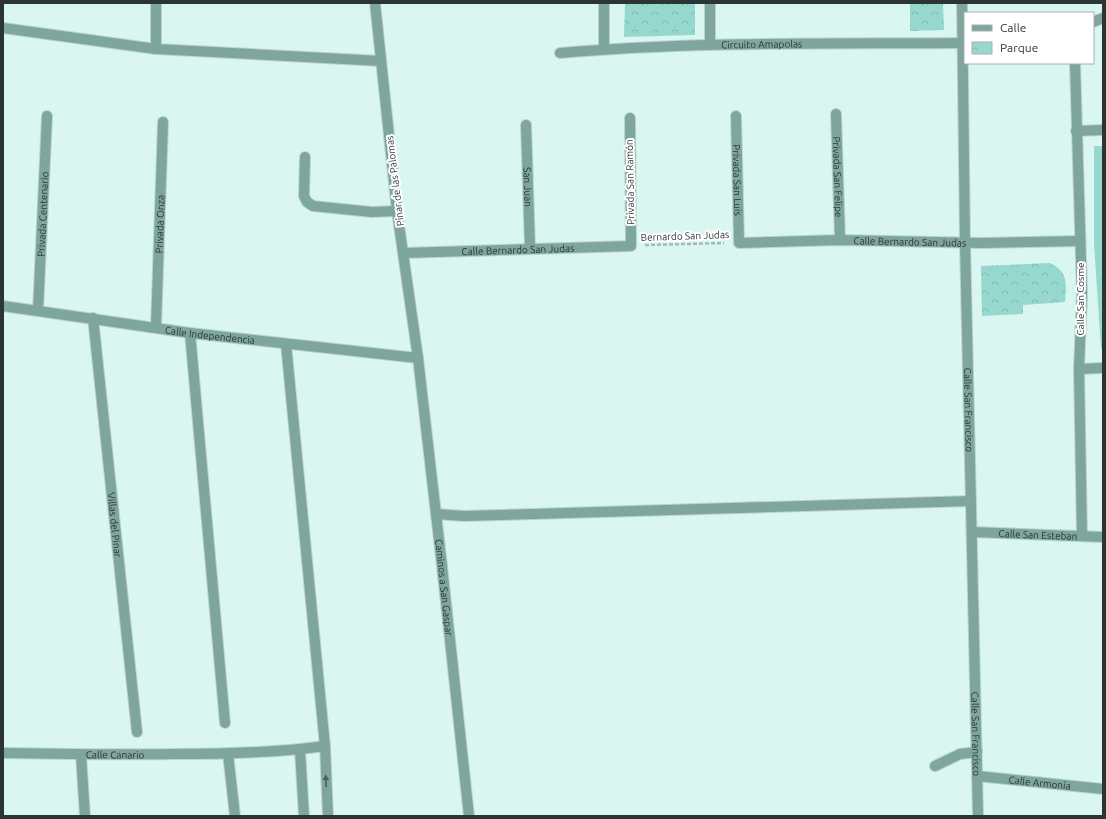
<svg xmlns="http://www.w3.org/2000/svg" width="1106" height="819" font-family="Ubuntu,sans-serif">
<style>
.grass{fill:#97d8ce}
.park{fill:url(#park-crowns)}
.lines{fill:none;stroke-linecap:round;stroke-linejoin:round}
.service-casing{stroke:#bad3cf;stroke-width:12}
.minor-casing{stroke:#bad3cf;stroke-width:12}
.tertiary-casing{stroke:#bad3cf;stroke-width:12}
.path{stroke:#a3bab6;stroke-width:2.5;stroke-dasharray:4 2;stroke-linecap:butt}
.service{stroke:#7ea59e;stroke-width:10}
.minor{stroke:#7ea59e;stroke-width:10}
.tertiary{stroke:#7ea59e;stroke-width:10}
.oneway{fill:#485d59}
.labels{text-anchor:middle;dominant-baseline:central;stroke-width:4;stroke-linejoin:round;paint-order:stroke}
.street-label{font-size:10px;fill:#2b3634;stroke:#fff}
</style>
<defs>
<pattern id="park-crowns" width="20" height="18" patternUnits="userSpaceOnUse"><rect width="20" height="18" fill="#97d8ce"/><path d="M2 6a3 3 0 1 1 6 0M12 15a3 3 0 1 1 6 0" fill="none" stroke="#82bab2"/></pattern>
</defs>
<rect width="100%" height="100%" fill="#d9f6f1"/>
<path class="grass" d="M1094 146H1103V349H1101L1094 243Z"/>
<path class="park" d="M625 3H695V35L624 37Z
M910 3H943L944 30 910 31Z
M1050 263C1069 272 1066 284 1065 302L1023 305V314L982 316 981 266Z"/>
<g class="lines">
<defs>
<path id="service" d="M3 28 156 49 381 61
M156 49V3
M935 766 960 754 977 752"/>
<g id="minor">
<path id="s1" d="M962 3 965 241 978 816"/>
<path d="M1093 22 1103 18"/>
<path d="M710 45V3"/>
<path d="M604 49V3"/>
<path id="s2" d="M560 53C694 41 829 44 963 43"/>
<path d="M1075 63 1082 293 1079 369 1082 536"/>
<path id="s3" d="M836 114 840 240"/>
<path id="s4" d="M736 116 739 243 840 240 983 243 1080 241"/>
<path id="s5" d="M526 125 530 248"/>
<path d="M1076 131 1103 130"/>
<path d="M305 157 304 196 307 202 313 206 372 212 397 211"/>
<path id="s6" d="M404 253 631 246 630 118"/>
<path id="s7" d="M38 311 47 116"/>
<path id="s8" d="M93 318 137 732"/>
<path id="s9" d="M156 327 163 122"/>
<path d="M190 333 225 723"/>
<path d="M286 344 325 746 328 816"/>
<path id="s10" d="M418 358 442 566 469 816"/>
<path d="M1079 369 1103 368"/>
<path d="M436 514 464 516 971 501"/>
<path id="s11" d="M972 532 1103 537"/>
<path d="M300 750 304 816"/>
<path id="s12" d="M3 753C60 754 117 755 173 754 224 754 275 753 325 746"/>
<path d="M228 754 235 816"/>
<path d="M81 755 85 816"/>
<path id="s13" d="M977 776 1103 789"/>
</g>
<g id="tertiary">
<path id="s14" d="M3 306 190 333 418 358 397 211 375 3"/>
</g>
</defs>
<use href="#service" class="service-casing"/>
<use href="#minor" class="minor-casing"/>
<use href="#tertiary" class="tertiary-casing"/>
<path class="path" d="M645 245 724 243"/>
<use href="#service" class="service"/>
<use href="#minor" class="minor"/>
<use href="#tertiary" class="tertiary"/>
</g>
<defs><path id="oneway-solid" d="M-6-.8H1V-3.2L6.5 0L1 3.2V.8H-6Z"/></defs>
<use class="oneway" href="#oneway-solid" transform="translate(326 781) rotate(-92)"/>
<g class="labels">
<g class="street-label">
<text stroke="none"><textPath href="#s2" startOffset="202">Circuito Amapolas</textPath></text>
<text stroke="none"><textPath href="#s3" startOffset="63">Privada San Felipe</textPath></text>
<text stroke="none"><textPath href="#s4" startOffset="64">Privada San Luis</textPath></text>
<text transform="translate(395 181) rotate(-97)">Pinar de las Palomas</text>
<text transform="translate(630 182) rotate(-91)">Privada San Ramón</text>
<text stroke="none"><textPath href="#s5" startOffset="62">San Juan</textPath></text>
<text stroke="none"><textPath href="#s7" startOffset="97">Privada Centenario</textPath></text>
<text stroke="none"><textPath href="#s9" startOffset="103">Privada Onza</textPath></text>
<text transform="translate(685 236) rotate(-2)">Bernardo San Judas</text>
<text stroke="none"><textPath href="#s4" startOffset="298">Calle Bernardo San Judas</textPath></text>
<text stroke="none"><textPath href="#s6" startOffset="114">Calle Bernardo San Judas</textPath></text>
<text transform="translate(1080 299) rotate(-90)">Calle San Cosme</text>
<text stroke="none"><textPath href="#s14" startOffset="209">Calle Independencia</textPath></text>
<text stroke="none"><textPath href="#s1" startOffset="407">Calle San Francisco</textPath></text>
<text stroke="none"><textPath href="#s8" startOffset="208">Villas del Pinar</textPath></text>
<text stroke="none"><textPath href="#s11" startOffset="66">Calle San Esteban</textPath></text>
<text stroke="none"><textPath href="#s10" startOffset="231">Caminos a San Gaspar</textPath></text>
<text stroke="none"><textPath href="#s1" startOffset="731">Calle San Francisco</textPath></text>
<text stroke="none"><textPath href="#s12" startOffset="112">Calle Canario</textPath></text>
<text stroke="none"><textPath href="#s13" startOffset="63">Calle Armonía</textPath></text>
</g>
</g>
<rect width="1106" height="819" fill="none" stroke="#2b3634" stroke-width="8"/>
<rect x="964" y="12" width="130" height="52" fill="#ffffff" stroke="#aaafae"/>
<rect x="972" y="25" width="20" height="6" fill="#7ea59e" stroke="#aaafae"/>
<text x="1000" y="32" font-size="12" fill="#2b3634">Calle</text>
<rect x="972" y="42" width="20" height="12" fill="url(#park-crowns)" stroke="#aaafae"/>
<text x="1000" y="52" font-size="12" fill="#2b3634">Parque</text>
</svg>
